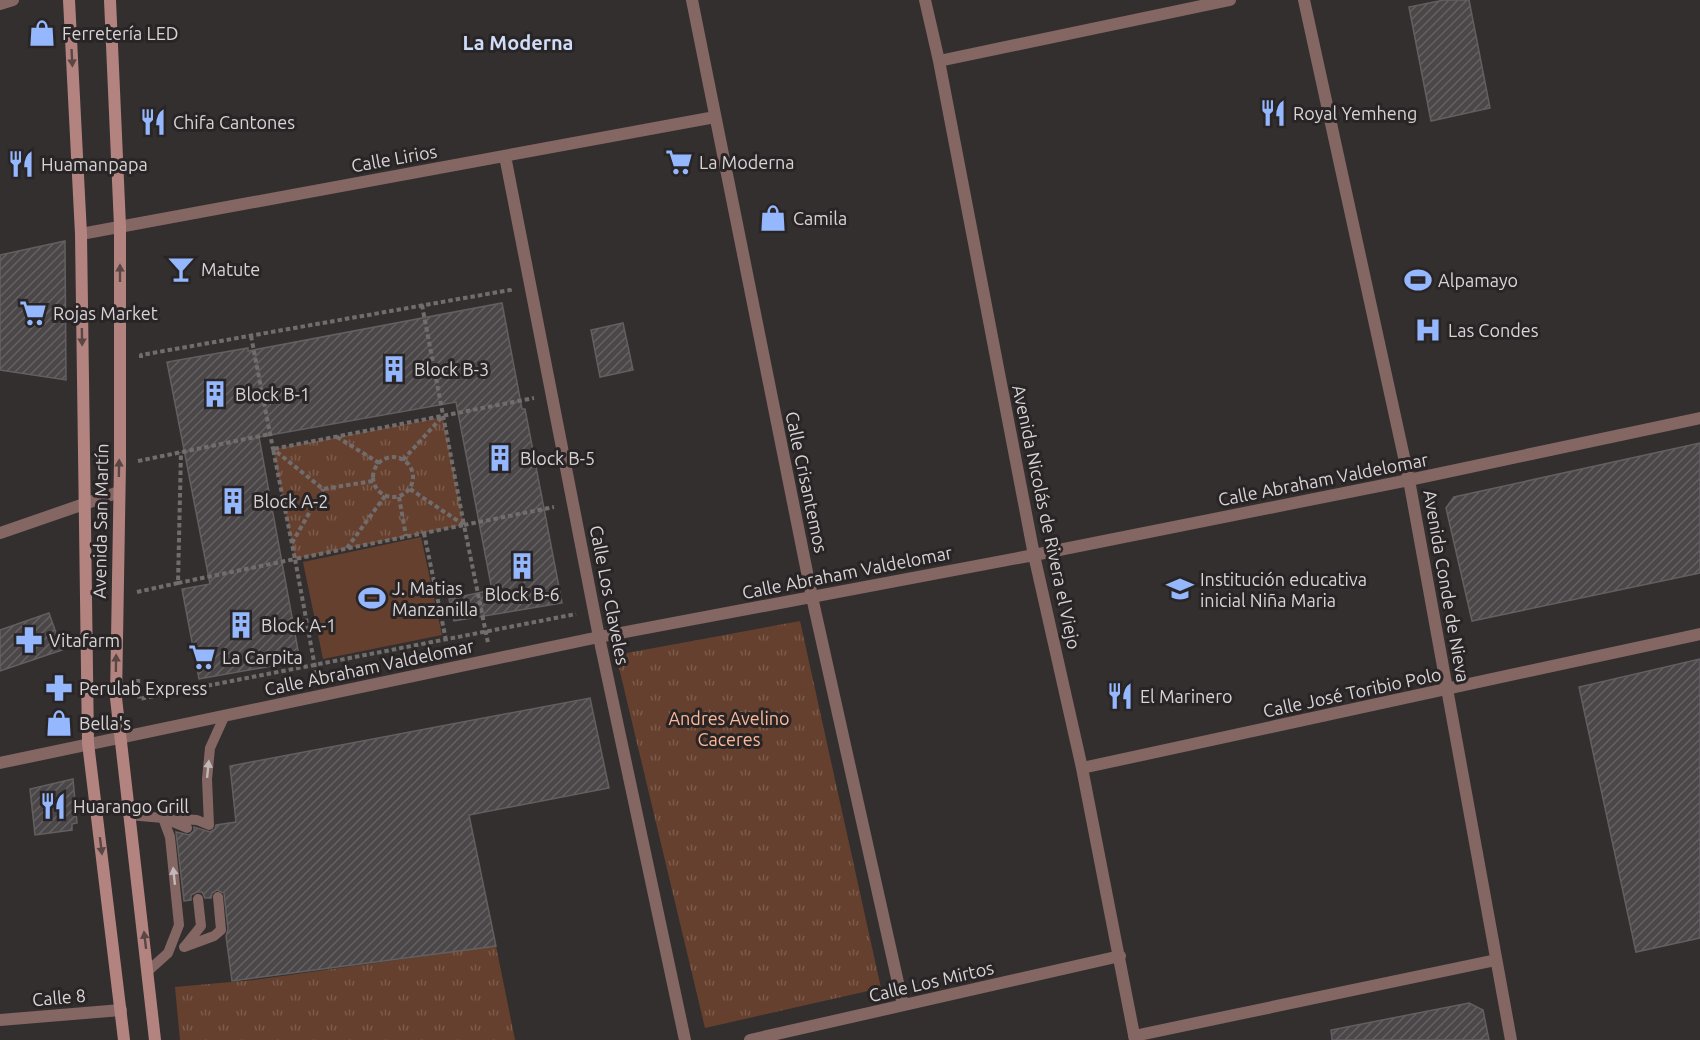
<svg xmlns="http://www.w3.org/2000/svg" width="1700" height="1040" font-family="Ubuntu,sans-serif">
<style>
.grass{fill:url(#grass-tufts)}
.garden{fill:#66402e}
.building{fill:url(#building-hatch);stroke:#635f61;stroke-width:1.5}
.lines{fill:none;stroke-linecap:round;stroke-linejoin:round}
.path{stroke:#716d6d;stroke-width:4;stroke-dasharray:4.5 3;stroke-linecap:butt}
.service{stroke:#846663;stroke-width:10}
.minor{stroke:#846663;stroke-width:12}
.secondary{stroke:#b3847f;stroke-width:12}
.oneway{fill:#594645}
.oneway2{fill:#c3b8b8}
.labels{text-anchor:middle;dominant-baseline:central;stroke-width:6;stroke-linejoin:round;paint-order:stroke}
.poi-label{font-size:18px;fill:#d8d4d5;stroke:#292526;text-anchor:start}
.street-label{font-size:18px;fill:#d8d4d5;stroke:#292526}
.park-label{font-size:18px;fill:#feb997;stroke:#292526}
.neighbourhood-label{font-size:20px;font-weight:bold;fill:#cfddf8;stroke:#292526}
</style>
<defs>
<pattern id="grass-tufts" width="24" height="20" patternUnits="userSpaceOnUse" patternTransform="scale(1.5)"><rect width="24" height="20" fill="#66402e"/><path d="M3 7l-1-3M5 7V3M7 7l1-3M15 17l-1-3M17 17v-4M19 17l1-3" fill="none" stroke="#7b5b4b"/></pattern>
<pattern id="building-hatch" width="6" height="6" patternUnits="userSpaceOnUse" patternTransform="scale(1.5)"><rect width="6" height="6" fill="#4b4749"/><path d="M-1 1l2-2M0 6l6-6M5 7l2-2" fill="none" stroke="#646162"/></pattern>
</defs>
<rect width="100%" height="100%" fill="#332f2f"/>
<path class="grass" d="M443 417 464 525 295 559 273 449Z
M800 621 881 988 705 1028 616 655Z
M496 946 515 1040H180L175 987 254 980Z"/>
<path class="garden" d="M421 537 442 635 323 659 303 562Z"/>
<path class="building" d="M1444 0H1469L1490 108 1431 121 1409 7Z
M65 241 66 380 0 370V255Z
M502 303 522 409H525L562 603 454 621 449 599 492 590 456 402 259 437 300 661 199 679 182 589 210 584 167 362 248 348V351Z
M623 323 633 370 600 377 591 330Z
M1700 443V573L1472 621 1446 508 1454 497Z
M49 613 62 650 0 671V630Z
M1700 659V938L1636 952 1579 687Z
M590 698 609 788 469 815 496 946 232 981 226 936 228 929 224 893 217 890 212 893 211 898H205L202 892H197L191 895V900L184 901 176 832 189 835 194 831V827L210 832 215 829 216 825 236 822 230 766Z
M73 779 77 823 72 824V830L35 835 30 789Z
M1469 1003 1483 1010 1489 1040H1332L1331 1030Z"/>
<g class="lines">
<path class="path" d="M422 305 464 525 295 559 273 449 534 398
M251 336 273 449 323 489 373 481
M141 358V355L510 290V292
M337 437 379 463
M373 477a20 20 0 1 1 40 0a20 20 0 1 1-40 0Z
M403 460 442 417
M138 461 270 434
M410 489 464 525 488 643
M399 497 406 536
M464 525 554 507
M424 533 446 640
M292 543 323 489
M347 548 385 496
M178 583 295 559 317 678
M137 592 178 583 181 452
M138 679 139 699 576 614"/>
<path class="service" d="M129 815 163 818 187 828
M185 946 201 926 198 899
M184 947 214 936 221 930 218 897
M148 971 168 953 179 925 170 837 163 818 197 820 209 825 207 779 210 748 225 715"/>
<path class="minor" d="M692 0 812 597 903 1005
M925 0 939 61 1034 555 1082 768 1135 1040
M1304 0 1409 480 1511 1040
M0 4 13 0
M939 61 1230 0
M505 156 599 637 685 1040
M81 234 715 117
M0 533 119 492
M0 763 599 637 1034 555 1409 480 1700 418
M1082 768 1700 634
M0 1020 121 1010
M1134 1036 1496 960
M750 1040 1120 956"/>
<path class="secondary" d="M69 0 81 234 88 743 124 1040
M110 0 120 226V463L116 698 155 1040"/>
</g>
<defs><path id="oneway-solid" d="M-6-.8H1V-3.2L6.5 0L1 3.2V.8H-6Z" transform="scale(1.5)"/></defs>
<g class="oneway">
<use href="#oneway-solid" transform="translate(72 58) rotate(87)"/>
<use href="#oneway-solid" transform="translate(120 273) rotate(-90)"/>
<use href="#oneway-solid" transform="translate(82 337) rotate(89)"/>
<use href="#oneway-solid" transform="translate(119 468) rotate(-89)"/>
<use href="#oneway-solid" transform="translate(116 663) rotate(-89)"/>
<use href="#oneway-solid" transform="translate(101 846) rotate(83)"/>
<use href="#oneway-solid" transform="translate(145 940) rotate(-97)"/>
</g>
<g class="oneway2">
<use href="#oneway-solid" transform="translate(208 769) rotate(-84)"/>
<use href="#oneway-solid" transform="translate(174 876) rotate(-96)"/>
</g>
<defs>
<symbol id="shop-bare" viewBox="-9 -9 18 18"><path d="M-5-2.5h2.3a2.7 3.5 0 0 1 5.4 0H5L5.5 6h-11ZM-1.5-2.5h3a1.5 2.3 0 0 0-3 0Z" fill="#94b7fd" stroke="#292526" stroke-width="2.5" paint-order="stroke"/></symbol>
<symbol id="restaurant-bare" viewBox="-9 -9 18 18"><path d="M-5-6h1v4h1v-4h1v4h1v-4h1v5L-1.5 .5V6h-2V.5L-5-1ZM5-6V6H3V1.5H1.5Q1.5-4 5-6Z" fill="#94b7fd" stroke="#292526" stroke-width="2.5" paint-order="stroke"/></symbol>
<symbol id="supermarket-bare" viewBox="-9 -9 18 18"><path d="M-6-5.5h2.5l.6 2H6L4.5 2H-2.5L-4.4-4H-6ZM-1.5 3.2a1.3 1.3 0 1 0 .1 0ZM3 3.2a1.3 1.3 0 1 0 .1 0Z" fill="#94b7fd" stroke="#292526" stroke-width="2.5" paint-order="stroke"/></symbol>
<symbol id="bar-bare" viewBox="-9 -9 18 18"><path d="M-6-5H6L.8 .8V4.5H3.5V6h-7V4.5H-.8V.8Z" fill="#94b7fd" stroke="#292526" stroke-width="2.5" paint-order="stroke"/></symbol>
<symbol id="stadium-bare" viewBox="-9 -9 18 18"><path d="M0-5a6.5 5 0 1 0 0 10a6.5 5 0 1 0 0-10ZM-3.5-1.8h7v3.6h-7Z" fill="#94b7fd" stroke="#292526" stroke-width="2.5" paint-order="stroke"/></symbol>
<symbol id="hospital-bare" viewBox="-9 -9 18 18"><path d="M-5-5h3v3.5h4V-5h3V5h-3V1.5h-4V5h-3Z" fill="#94b7fd" stroke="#292526" stroke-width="2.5" paint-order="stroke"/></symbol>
<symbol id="building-bare" viewBox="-9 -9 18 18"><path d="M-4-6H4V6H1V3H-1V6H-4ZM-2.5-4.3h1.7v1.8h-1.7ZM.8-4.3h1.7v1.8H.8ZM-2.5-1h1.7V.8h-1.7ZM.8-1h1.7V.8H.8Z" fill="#94b7fd" stroke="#292526" stroke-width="2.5" paint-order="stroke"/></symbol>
<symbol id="school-bare" viewBox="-9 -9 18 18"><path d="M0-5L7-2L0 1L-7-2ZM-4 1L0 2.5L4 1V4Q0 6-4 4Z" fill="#94b7fd" stroke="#292526" stroke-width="2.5" paint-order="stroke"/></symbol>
<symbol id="pharmacy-bare" viewBox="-9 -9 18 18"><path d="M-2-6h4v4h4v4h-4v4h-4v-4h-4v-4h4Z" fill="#94b7fd" stroke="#292526" stroke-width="2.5" paint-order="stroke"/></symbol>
</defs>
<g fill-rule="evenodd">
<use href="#shop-bare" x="23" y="14" width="38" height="38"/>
<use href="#restaurant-bare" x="1254" y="94" width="38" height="38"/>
<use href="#restaurant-bare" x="134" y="103" width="38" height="38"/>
<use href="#supermarket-bare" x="660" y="143" width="38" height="38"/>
<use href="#restaurant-bare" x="2" y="145" width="38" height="38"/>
<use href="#shop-bare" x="754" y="199" width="38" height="38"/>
<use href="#bar-bare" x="162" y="250" width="38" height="38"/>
<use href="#stadium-bare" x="1399" y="261" width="38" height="38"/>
<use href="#supermarket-bare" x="14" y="294" width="38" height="38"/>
<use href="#hospital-bare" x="1409" y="311" width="38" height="38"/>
<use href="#building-bare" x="375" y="350" width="38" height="38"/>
<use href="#building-bare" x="196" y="375" width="38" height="38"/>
<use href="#building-bare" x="481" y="439" width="38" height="38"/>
<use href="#building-bare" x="214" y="482" width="38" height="38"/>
<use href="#building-bare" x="503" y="547" width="38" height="38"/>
<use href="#school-bare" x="1161" y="570" width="38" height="38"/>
<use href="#stadium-bare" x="353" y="579" width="38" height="38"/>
<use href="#building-bare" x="222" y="606" width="38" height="38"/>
<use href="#pharmacy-bare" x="10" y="621" width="38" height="38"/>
<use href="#supermarket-bare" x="183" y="638" width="38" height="38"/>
<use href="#pharmacy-bare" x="40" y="669" width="38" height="38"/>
<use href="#restaurant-bare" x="1101" y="677" width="38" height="38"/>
<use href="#shop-bare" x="40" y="704" width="38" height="38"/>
<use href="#restaurant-bare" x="34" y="787" width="38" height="38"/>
</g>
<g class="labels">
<g class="poi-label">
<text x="62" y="33">Ferretería LED</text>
<text x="1293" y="113">Royal Yemheng</text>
<text x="173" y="122">Chifa Cantones</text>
<text x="699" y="162">La Moderna</text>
<text x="41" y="164">Huamanpapa</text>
<text x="793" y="218">Camila</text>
<text x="201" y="269">Matute</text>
<text x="1438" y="280">Alpamayo</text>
<text x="53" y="313">Rojas Market</text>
<text x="1448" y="330">Las Condes</text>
<text x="414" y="369">Block B-3</text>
<text x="235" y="394">Block B-1</text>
<text x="520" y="458">Block B-5</text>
<text x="253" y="501">Block A-2</text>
<text x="1200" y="579">Institución educativa<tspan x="1200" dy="21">inicial Niña Maria</tspan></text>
<text x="392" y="588">J. Matias<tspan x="392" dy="21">Manzanilla</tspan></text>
<text x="522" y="594" text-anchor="middle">Block B-6</text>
<text x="261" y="625">Block A-1</text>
<text x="49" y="640">Vitafarm</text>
<text x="222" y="657">La Carpita</text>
<text x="79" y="688">Perulab Express</text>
<text x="1140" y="696">El Marinero</text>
<text x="79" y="723">Bella's</text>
<text x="73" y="806">Huarango Grill</text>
</g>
<g class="street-label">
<text transform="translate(394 158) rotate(-10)">Calle Lirios</text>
<text transform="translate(1323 479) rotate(-11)">Calle Abraham Valdelomar</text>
<text transform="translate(807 482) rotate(78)">Calle Crisantemos</text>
<text transform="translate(1047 517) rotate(78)">Avenida Nicolás de Rivera el Viejo</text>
<text transform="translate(100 521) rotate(-89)">Avenida San Martín</text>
<text transform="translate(847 572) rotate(-11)">Calle Abraham Valdelomar</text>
<text transform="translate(1447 586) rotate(80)">Avenida Conde de Nieva</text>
<text transform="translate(610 595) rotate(79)">Calle Los Claveles</text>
<text transform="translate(369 667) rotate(-12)">Calle Abraham Valdelomar</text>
<text transform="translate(1352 692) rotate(-12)">Calle José Toribio Polo</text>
<text transform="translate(931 981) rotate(-13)">Calle Los Mirtos</text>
<text transform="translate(59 997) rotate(-5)">Calle 8</text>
</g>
<g class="park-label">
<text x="729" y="718">Andres Avelino<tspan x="729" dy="21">Caceres</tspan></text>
</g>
<g class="neighbourhood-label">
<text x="518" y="42">La Moderna</text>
</g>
</g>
</svg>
